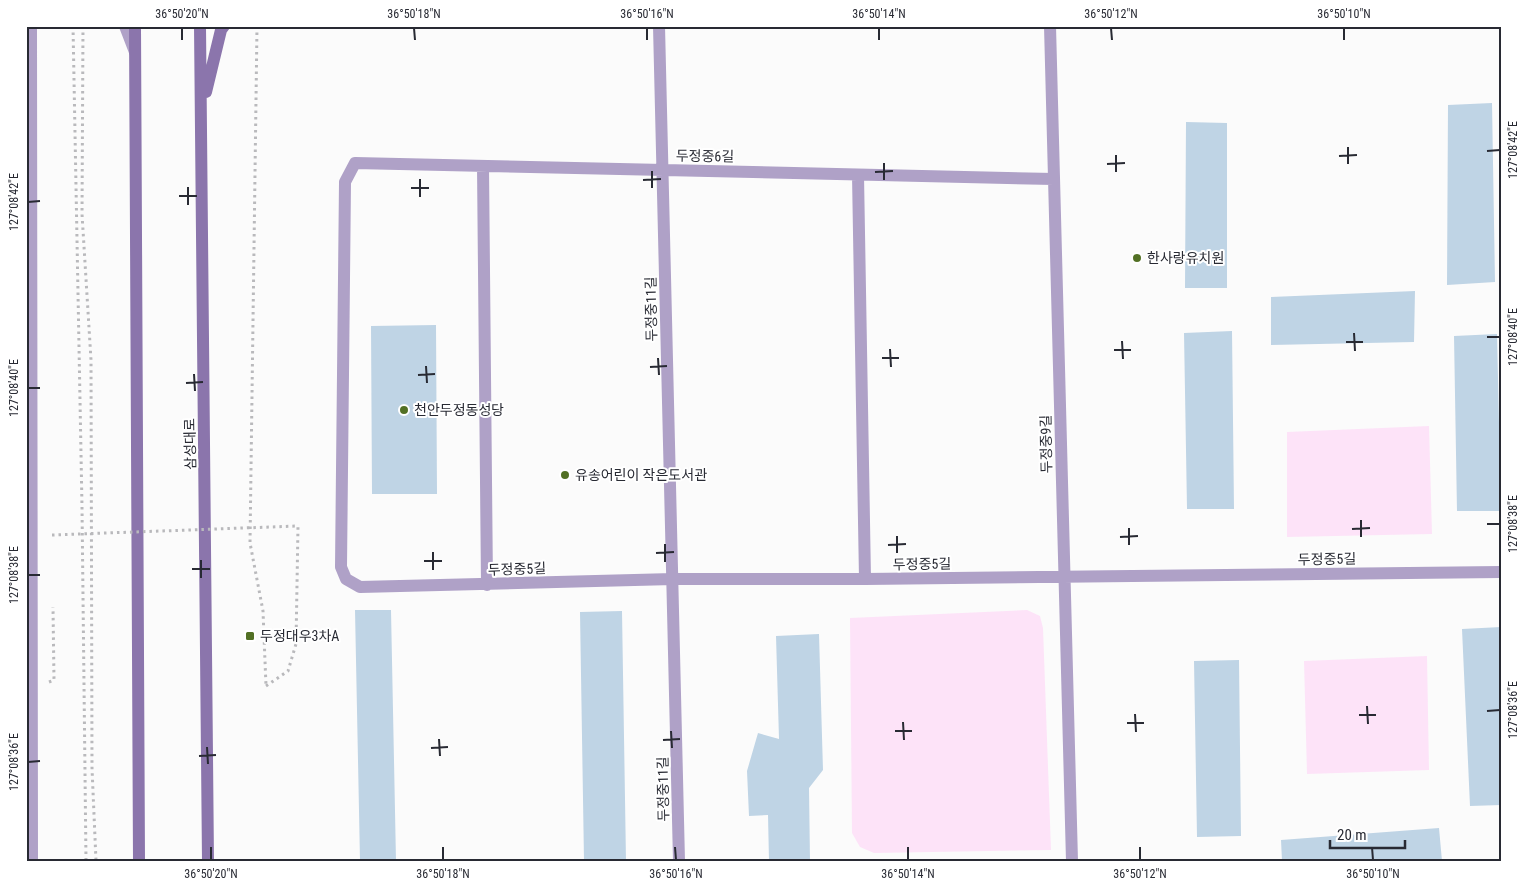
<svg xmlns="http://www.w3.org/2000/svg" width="1527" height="887" font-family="'Roboto Condensed','Noto Sans KR',sans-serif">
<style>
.green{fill:#fde3f8}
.building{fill:#bfd4e5}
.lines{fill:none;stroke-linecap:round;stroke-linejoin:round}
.path{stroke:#b9b9bc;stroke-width:3;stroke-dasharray:2.5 4;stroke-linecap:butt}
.street{stroke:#afa1c7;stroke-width:12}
.secondary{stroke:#8b75ac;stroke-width:12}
.path-bridge{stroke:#b9b9bc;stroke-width:3;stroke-dasharray:2.5 4;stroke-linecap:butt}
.ticks{fill:none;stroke:#282a33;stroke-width:2}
.poi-dot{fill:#527024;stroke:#fff;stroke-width:2}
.labels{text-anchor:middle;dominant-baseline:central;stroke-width:4;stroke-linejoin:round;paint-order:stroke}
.street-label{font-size:14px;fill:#282a33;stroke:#fff}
.poi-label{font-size:14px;fill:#282a33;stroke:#fff;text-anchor:start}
.neatline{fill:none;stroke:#282a33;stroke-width:2}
.ticks-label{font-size:12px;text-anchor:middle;fill:#282a33}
</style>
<rect width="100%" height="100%" fill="#fbfbfb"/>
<path class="green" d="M1429 426 1432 534 1287 537V432Z
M1027 610 1040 616 1043 628 1051 850 874 853 860 847 852 833 850 618Z
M1427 656 1429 770 1307 774 1304 661Z"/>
<path class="building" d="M1492 103 1495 282 1447 285 1448 105Z
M1186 122 1227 123V288H1185Z
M1415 291 1414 342 1271 345V297Z
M436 325 437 494H372L371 326Z
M1232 331 1234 509H1187L1184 333Z
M1497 334 1501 511H1457L1454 336Z
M355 610H391L396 861H360Z
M622 611 626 861H584L580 612Z
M1501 627V805L1470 806 1462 629Z
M819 634 823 770 809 788 810 861H769L768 815 749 816 747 771 758 733 779 739 776 636Z
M1239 660 1241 836 1197 837 1194 661Z
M1439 828 1442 861H1282L1281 840Z"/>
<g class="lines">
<path class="path" d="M73 26 82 507 86 861
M83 26 82 214 91 360 92 768 96 861
M257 26 250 543 263 611 266 686
M49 682 54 680 53 607
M266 686 288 671 296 644 298 526"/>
<path class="street" d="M31 26 32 861
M125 26 135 52
M659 26 679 861
M1050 26 1072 861
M483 166 487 585
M858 175 865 579
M1054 179 355 163 345 182 341 567 346 579 360 587 673 579H865L1501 572"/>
<path class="secondary" d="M135 26 139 861
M200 26 208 861
M206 92 221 30 224 26"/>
<path class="path-bridge" d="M52 535 298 526"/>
</g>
<path class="ticks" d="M182 28V40M414 28 415 40M647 28V40M879 28V40M1111 28 1112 40M1344 28V40M1348 147V164M1487 151 1500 150M1116 155V172M1339 156 1357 155M884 163V180M1107 164 1125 163M652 171V188M875 172 893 171M420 179V197M643 180 661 179M188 187V205M411 188H429M179 196H197M28 202 40 201M1354 333 1355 351M1487 337H1500M1122 341 1123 359M1346 342H1363M890 349 891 367M1114 350H1131M658 358 659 375M882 358H899M426 366 427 383M650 367 667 366M194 374 195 391M418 375 435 374M186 383 203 382M28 388H40M1361 520V537M1487 524H1500M1129 528V545M1352 529 1370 528M897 536V553M1120 537 1138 536M665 544V562M888 545 906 544M433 552V570M656 553 674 552M201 560V578M424 561H442M192 569H210M28 575H40M1367 706 1368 724M1487 711 1500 710M1135 714 1136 732M1359 715H1376M903 722 904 740M1127 723H1144M671 731 672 748M895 731H912M439 739 440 756M663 740 680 739M207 747 208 764M431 748 448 747M199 756 216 755M28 762 40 761M211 847V860M443 847V860M675 847 676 860M908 847V860M1140 847V860M1372 847 1373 860"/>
<g class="poi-dot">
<circle cx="1137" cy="258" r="5"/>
<circle cx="404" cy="410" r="5"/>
<circle cx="565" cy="475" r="5"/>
<rect x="245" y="631" width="10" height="10" rx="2.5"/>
</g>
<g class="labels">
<g class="street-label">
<text transform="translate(705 156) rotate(1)">두정중6길</text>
<text transform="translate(651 309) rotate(-91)">두정중11길</text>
<text transform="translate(190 444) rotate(-91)">삼성대로</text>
<text transform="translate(1046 444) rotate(-91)">두정중9길</text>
<text transform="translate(1327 559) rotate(-1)">두정중5길</text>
<text transform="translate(922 564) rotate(-1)">두정중5길</text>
<text transform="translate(517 569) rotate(-2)">두정중5길</text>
<text transform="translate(663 789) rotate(-91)">두정중11길</text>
</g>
<g class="poi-label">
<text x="1147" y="258">한사랑유치원</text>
<text x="414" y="410">천안두정동성당</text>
<text x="575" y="475">유송어린이 작은도서관</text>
<text x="260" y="636">두정대우3차A</text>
</g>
</g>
<rect width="1527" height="887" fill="none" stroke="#ffffff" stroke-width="55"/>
<path d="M1330 840v8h75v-8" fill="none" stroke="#282a33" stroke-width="2.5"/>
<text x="1337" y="840" font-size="15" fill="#282a33" stroke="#ffffff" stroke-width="4" paint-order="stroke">20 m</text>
<rect x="28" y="28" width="1472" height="832" class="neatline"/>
<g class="ticks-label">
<text x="182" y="18">36°50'20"N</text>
<text x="414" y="18">36°50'18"N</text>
<text x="647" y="18">36°50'16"N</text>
<text x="879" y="18">36°50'14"N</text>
<text x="1111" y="18">36°50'12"N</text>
<text x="1344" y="18">36°50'10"N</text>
<text transform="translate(1513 150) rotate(-90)" y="4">127°08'42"E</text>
<text transform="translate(14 202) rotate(-90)" y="4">127°08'42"E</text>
<text transform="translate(1513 337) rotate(-90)" y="4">127°08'40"E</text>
<text transform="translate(14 388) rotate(-90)" y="4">127°08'40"E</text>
<text transform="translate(1513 524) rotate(-90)" y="4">127°08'38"E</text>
<text transform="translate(14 575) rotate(-90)" y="4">127°08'38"E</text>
<text transform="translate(1513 710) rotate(-90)" y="4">127°08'36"E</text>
<text transform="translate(14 762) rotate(-90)" y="4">127°08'36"E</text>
<text x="211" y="878">36°50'20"N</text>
<text x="443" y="878">36°50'18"N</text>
<text x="676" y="878">36°50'16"N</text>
<text x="908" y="878">36°50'14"N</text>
<text x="1140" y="878">36°50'12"N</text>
<text x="1373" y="878">36°50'10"N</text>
</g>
</svg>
